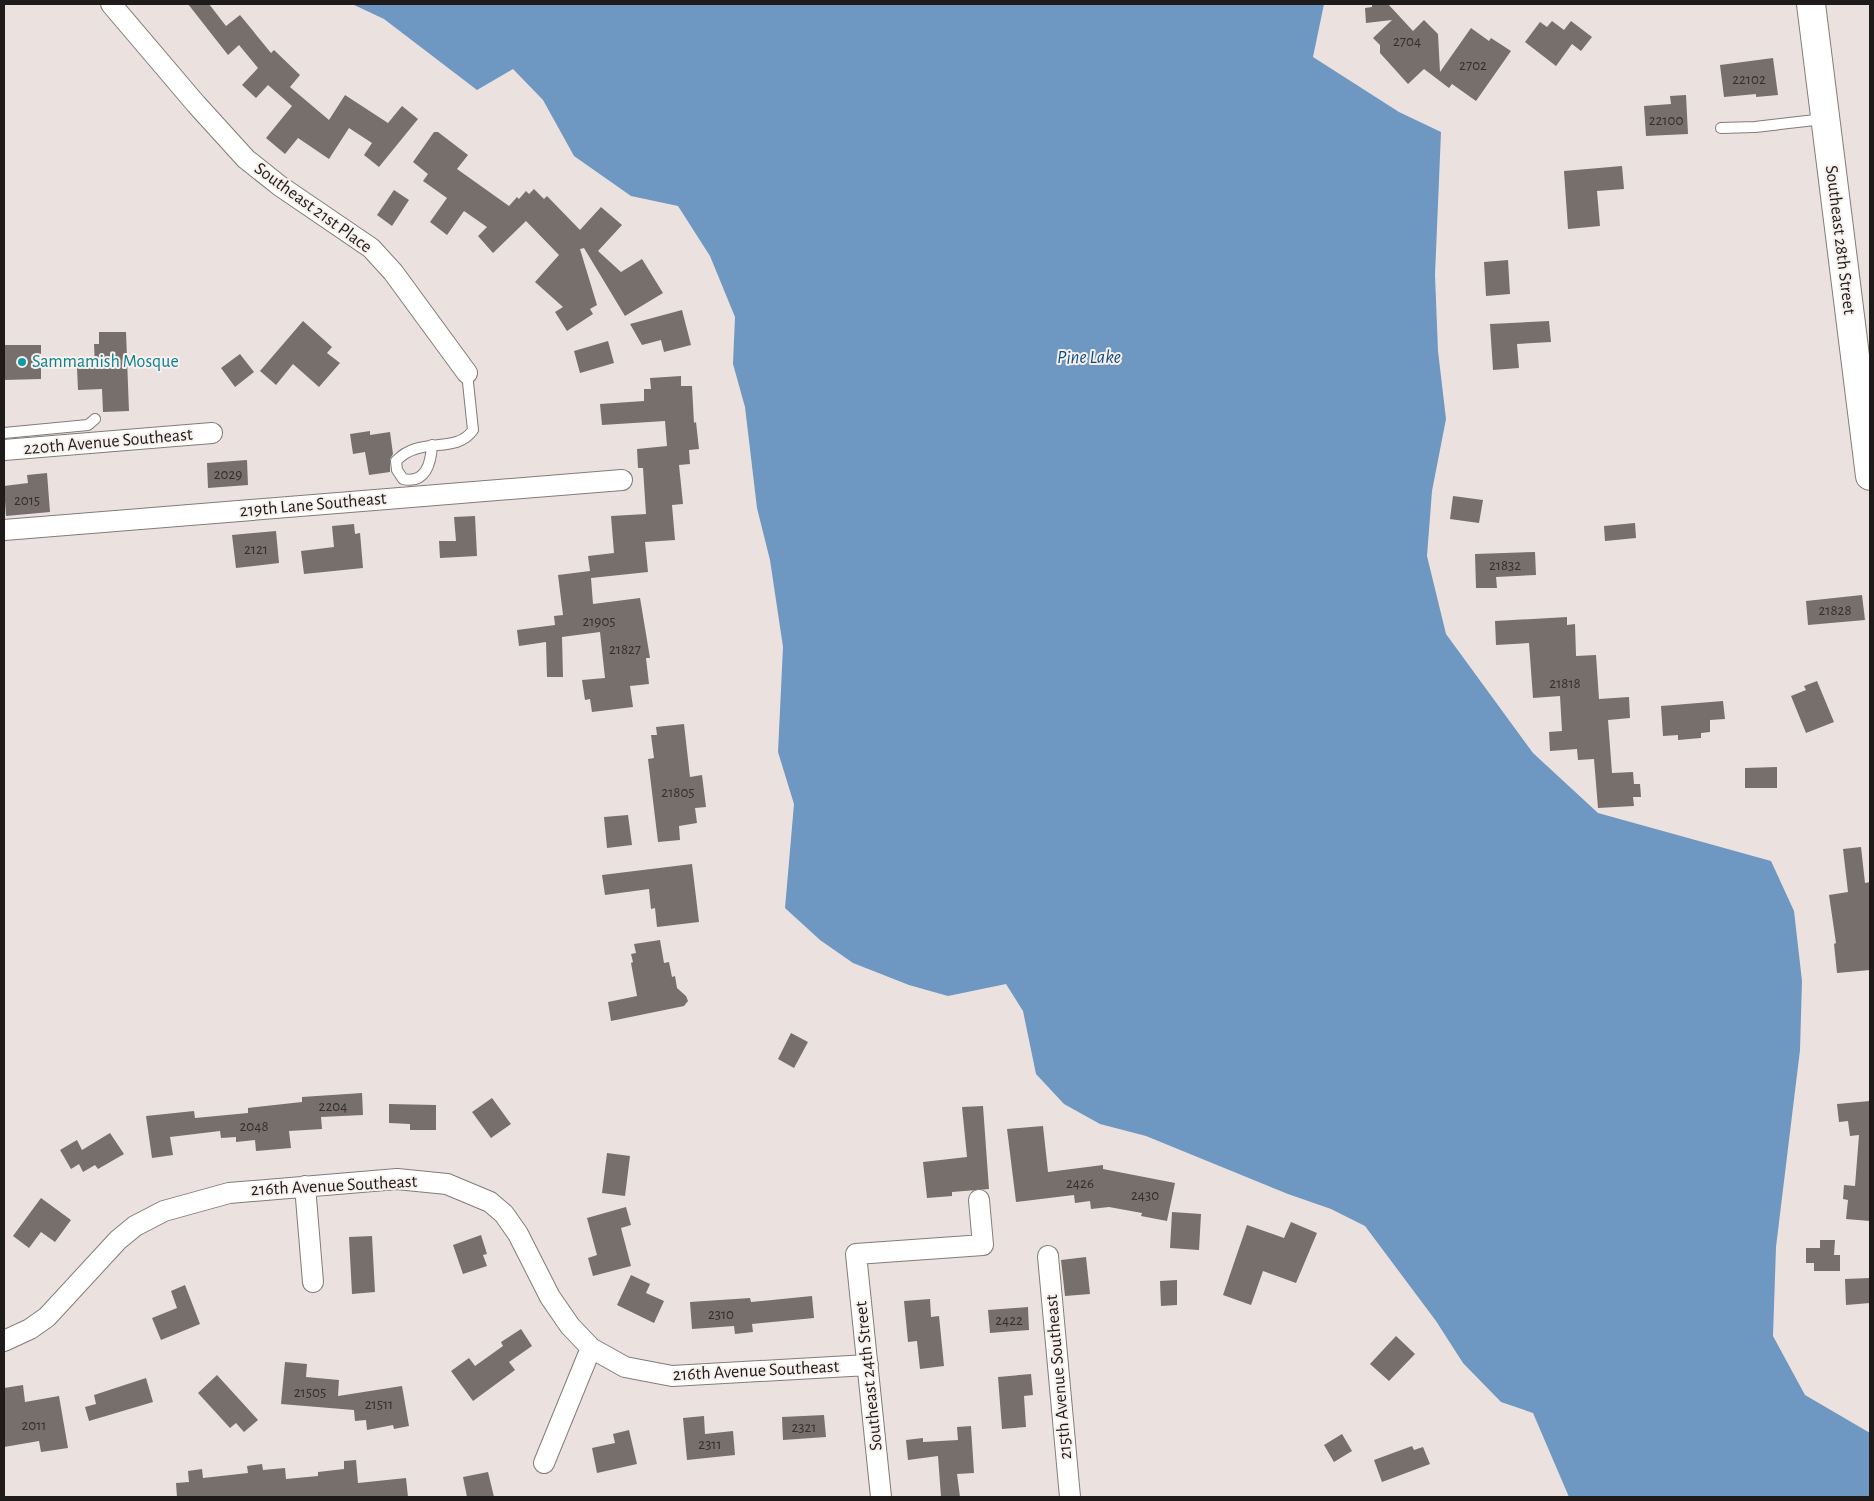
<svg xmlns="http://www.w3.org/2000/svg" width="1874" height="1501" font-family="'Alegreya Sans',sans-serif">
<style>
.water{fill:#6e97c1}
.building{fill:#766f6c}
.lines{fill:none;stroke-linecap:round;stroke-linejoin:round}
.lane-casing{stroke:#837b78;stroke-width:12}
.street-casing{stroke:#837b78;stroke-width:22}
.secondary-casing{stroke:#837b78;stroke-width:30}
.lane{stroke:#fff;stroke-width:10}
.street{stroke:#fff;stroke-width:20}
.secondary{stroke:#fff;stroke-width:28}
.culture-dot{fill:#0f9aa8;stroke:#f8f0ec;stroke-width:2}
.labels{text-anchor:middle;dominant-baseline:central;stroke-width:4;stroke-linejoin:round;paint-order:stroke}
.number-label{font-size:15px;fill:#34302e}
.street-label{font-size:18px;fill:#1e1b1a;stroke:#f8f0ec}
.culture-label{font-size:18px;fill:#0d838f;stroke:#f8f0ec;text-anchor:start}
.water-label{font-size:19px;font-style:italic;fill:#0b4d82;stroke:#f8f0ec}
</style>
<rect width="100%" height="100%" fill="#ebe2df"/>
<path class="water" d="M352 4H1324L1313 57 1399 112 1441 132 1435 275 1438 351 1446 419 1432 491 1427 556 1446 634 1533 753 1598 813 1771 861 1794 911 1802 981 1800 1050 1776 1247 1773 1336 1805 1395 1870 1433V1497H1569L1533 1413 1501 1402 1463 1363 1436 1321 1365 1226 1331 1209 1288 1194 1146 1136 1100 1124 1064 1104 1036 1074 1023 1011 1006 984 948 996 909 985 853 963 820 940 785 908 794 804 778 752 783 647 770 560 757 508 745 407 733 364 735 317 710 256 678 206 631 196 574 156 543 100 513 69 477 90 384 19Z"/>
<path class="building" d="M188 4H209L226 26 240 15 271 53 274 50 300 75 290 87 329 120 345 95 388 123 402 106 418 119 379 167 364 155 372 143 349 128 329 159 298 138 285 154 266 138 292 106 268 85 256 98 242 85 258 68 239 45 228 55Z
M1372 4H1388L1413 31 1424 20 1438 34 1440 72 1471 28 1489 41 1491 38 1511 51 1476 101 1452 84 1449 88 1424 69 1408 84 1380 53V45L1373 38 1392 20 1366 23 1365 8 1372 7Z
M1552 21 1564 30 1571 21 1592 37 1581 51 1572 44 1556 66 1525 42 1540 22 1547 27Z
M1773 58 1778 95 1756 97V94L1724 97 1720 65Z
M1686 95 1688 134 1646 136 1644 106 1671 104 1670 96Z
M434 132H438L468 155 457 169 509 206 517 197 519 199 526 191 529 194 534 189 544 199 547 196 580 230 601 207 622 225 598 251 621 272 642 259 663 293 625 316 584 248 580 249 597 305 590 309 593 314 567 331 555 312 563 307 535 282 559 255 526 221 493 253 478 236 487 227 464 211 447 235 430 222 447 198 423 181 428 174 413 162Z
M1622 166 1624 189 1597 191 1600 226 1568 229 1564 171Z
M394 190 409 200 392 226 377 215Z
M1508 260 1510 294 1486 296 1484 262Z
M682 310 691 345 664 352 661 340 642 345 630 324Z
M303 321 332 347 327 353 340 363 319 387 293 364 276 385 260 371Z
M1549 321 1551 342 1517 344 1519 368 1493 370 1490 324Z
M99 332H126L129 411 103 412 102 389 78 390 77 368 95 367 94 344H99Z
M608 341 614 363 580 373 574 351Z
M4 345H41V379L4 380Z
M240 354 254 372 235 387 221 368Z
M681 376V386H692L694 423 696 422 699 449 689 450 690 464 679 465 683 504 672 505 675 540 645 542 648 572 591 578 593 604 640 598 650 658H646L649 684 630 686 633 707 592 712 590 699 585 700 582 680 605 678 600 632 562 637 563 677H547L546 642 519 646 517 630 555 625 554 616 563 615 558 575 590 571 588 556 614 553 611 516 646 514 643 468H638L637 449 667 446 665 421 602 425 600 404 644 401V389H651L650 378Z
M370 431V435L390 432 393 454 390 459V472L369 475 365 452 353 454 350 434Z
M247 460 248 485 208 488 207 463Z
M47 473 50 512 6 516 4 486 28 483 27 475Z
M1453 496 1483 500 1479 523 1450 519Z
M475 516 477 556 440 558 439 541H456L454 517Z
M1635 523 1636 538 1605 541 1604 526Z
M354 524 355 534 360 533 363 568 304 574 301 551 334 547 332 526Z
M276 531 279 563 236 568 232 535Z
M1535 552 1536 575 1496 577 1497 588H1476L1475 554Z
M1862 595 1865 620 1808 625 1806 601Z
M1567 617V625L1575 624 1576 656 1596 655 1599 699 1629 697 1630 718 1608 720 1612 773 1633 772 1634 784H1640L1641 797H1633L1634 806 1598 808 1594 759 1578 760 1577 749 1550 751 1549 732 1562 731 1560 696 1533 698 1529 643 1496 645 1495 621Z
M1817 681 1834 722 1806 733 1791 696 1806 690 1804 686Z
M1723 701 1725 719 1710 720V732L1701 733V738L1678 740V735L1663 736 1661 706Z
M684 724 690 777 702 775 706 807 695 808 697 823 679 826 680 840 658 842 648 759 654 758 651 735H657L656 727Z
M1777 767V788H1745V768Z
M628 815 632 845 607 848 604 817Z
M1861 847 1865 883 1870 882V970L1837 973 1834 944 1836 943 1829 895 1848 892 1843 849Z
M692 864 699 922 657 927 655 908 651 909 649 889 605 895 602 875Z
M660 940 664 963 669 962 672 977 675 976 677 988 686 996 688 1001 684 1006 611 1021 608 1002 637 996 631 963 633 962 631 954 636 953 634 944Z
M791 1033 808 1042 794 1068 778 1059Z
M362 1093 363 1115 321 1117 322 1129 289 1131 291 1148 256 1151 255 1140 236 1142V1137L221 1138 220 1131 170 1137 173 1155 152 1158 146 1116 194 1111 195 1118 248 1113V1108L302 1102V1097Z
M492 1098 511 1124 491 1138 472 1112Z
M1870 1101V1221L1846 1219 1848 1200 1843 1199 1844 1185 1855 1186 1859 1135 1850 1136 1848 1121 1839 1122 1837 1104Z
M389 1104 436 1105V1130H410V1124L389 1123Z
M983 1106 989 1189 952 1192V1196L927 1198 923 1162 967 1157 962 1107Z
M1043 1126 1048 1172 1103 1165V1169L1175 1183 1167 1221 1141 1216 1142 1213 1109 1207 1091 1209 1090 1201 1075 1203 1074 1195 1016 1202 1007 1129Z
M110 1133 124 1154 98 1169 95 1165 83 1172 79 1164 71 1169 60 1150 77 1140 82 1150Z
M607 1153 630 1156 625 1196 602 1193Z
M41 1198 71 1220 55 1242 41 1232 29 1248 13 1236Z
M626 1207 631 1225 621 1228 631 1266 593 1276 588 1258 597 1255 587 1218Z
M1172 1212 1201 1214 1199 1250 1170 1248Z
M1291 1222 1317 1233 1296 1283 1263 1271 1251 1305 1223 1295 1247 1225 1284 1238Z
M481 1235 487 1254 483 1255 487 1266 463 1274 453 1245Z
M372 1236 375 1292 352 1294 349 1237Z
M1820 1240H1835L1834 1255H1840V1271H1814V1263H1806V1248H1820Z
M1086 1257 1090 1294 1065 1296 1061 1260Z
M631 1275 650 1284 646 1293 664 1301 654 1323 617 1305Z
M1870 1278V1303L1846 1305 1845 1279Z
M1177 1280V1305L1161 1306 1160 1281Z
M185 1285 200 1324 161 1340 152 1318 177 1308 171 1291Z
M812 1296 814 1318 752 1324 753 1332 735 1334 734 1326 692 1329 690 1302 750 1298 751 1302Z
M930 1299 931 1317 939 1316 944 1366 920 1369 917 1341 908 1342 904 1301Z
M1028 1307 1029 1330 990 1333 988 1310Z
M521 1329 532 1346 509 1362 515 1370 473 1401 451 1371 469 1358 475 1366 503 1346 501 1342Z
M1396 1336 1415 1354 1389 1381 1370 1364Z
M285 1362 307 1364 306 1377 339 1380 338 1396 402 1386 409 1426 394 1429 393 1425 367 1430 366 1420 355 1421 354 1410 281 1404Z
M1031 1374 1033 1395 1024 1396 1026 1427 1002 1429 998 1377Z
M217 1375 258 1420 244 1432 236 1423 230 1428 198 1393Z
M146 1378 153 1402 89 1421 85 1407 96 1404 94 1395Z
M23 1385 25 1402 59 1396 68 1448 41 1452 39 1441 4 1447V1388Z
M824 1415 826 1437 783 1440 782 1417Z
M704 1416 705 1434 733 1431 735 1455 687 1460 683 1418Z
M971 1426 974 1473 957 1474 960 1497H941L938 1456 908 1460 906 1440 923 1438V1442L958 1440 957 1427Z
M629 1430 637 1464 597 1473 592 1448 615 1443 613 1434Z
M1342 1434 1352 1451 1334 1462 1324 1445Z
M1412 1446 1414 1450 1423 1447 1430 1464 1382 1482 1374 1460Z
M356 1460 358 1483 406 1478 408 1497H177L176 1483 189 1482 188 1471 202 1469 203 1478 248 1473 247 1466 262 1464 263 1470 285 1468 286 1479 318 1476V1472L344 1469V1461Z
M488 1472 494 1497H467L463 1477Z"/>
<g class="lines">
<defs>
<path id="lane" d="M1721 128 1755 127 1824 119
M4 433 88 425 95 419
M432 445C431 463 426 484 403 479L397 470 396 461C420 435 456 455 473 430L467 373"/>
<path id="street" d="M111 4 196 104 246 159 280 186 371 248 393 272 467 373
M4 450 212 433
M4 530 622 480
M305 1186 313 1282
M1048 1256 1070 1497
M4 1341 30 1329 47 1317 118 1240 135 1226 164 1211 229 1193 397 1179 447 1184 490 1202 504 1214 518 1234 550 1297 570 1326 591 1348 625 1367 672 1376 868 1365
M544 1463 591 1348
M881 1497 856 1254 983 1245 979 1200"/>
<path id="secondary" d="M1811 4 1870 476"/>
</defs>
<use href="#lane" class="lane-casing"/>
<use href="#street" class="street-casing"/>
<use href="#secondary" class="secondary-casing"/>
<use href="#lane" class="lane"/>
<use href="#street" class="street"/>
<use href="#secondary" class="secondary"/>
</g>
<circle class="culture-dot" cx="22" cy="362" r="5"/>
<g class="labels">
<g class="number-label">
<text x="1407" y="41">2704</text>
<text x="1473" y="65">2702</text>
<text x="1749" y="79">22102</text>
<text x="1666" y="120">22100</text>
<text x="228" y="474">2029</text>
<text x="27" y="500">2015</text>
<text x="256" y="549">2121</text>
<text x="1505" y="565">21832</text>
<text x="1835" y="610">21828</text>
<text x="599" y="621">21905</text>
<text x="625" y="649">21827</text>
<text x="1565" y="683">21818</text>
<text x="678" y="792">21805</text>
<text x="333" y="1106">2204</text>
<text x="254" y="1126">2048</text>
<text x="1080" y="1183">2426</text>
<text x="1145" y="1195">2430</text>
<text x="721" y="1314">2310</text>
<text x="1009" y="1320">2422</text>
<text x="310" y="1392">21505</text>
<text x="379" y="1404">21511</text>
<text x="34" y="1425">2011</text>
<text x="804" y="1427">2321</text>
<text x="710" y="1444">2311</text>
</g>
<g class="street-label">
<text transform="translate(313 208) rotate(36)">Southeast 21st Place</text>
<text transform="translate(1840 240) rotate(83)">Southeast 28th Street</text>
<text transform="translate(108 442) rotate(-5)">220th Avenue Southeast</text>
<text transform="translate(313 505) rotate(-5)">219th Lane Southeast</text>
<text transform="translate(334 1186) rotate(-3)">216th Avenue Southeast</text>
<text transform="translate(756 1371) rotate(-3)">216th Avenue Southeast</text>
<text transform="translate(869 1376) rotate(-96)">Southeast 24th Street</text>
<text transform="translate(1059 1377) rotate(-95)">215th Avenue Southeast</text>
</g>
<g class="culture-label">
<text x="32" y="362">Sammamish Mosque</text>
</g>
<g class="water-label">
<text x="1089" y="357">Pine Lake</text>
</g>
</g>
<rect width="1874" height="1501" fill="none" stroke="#1e1b1a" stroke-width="10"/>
</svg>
